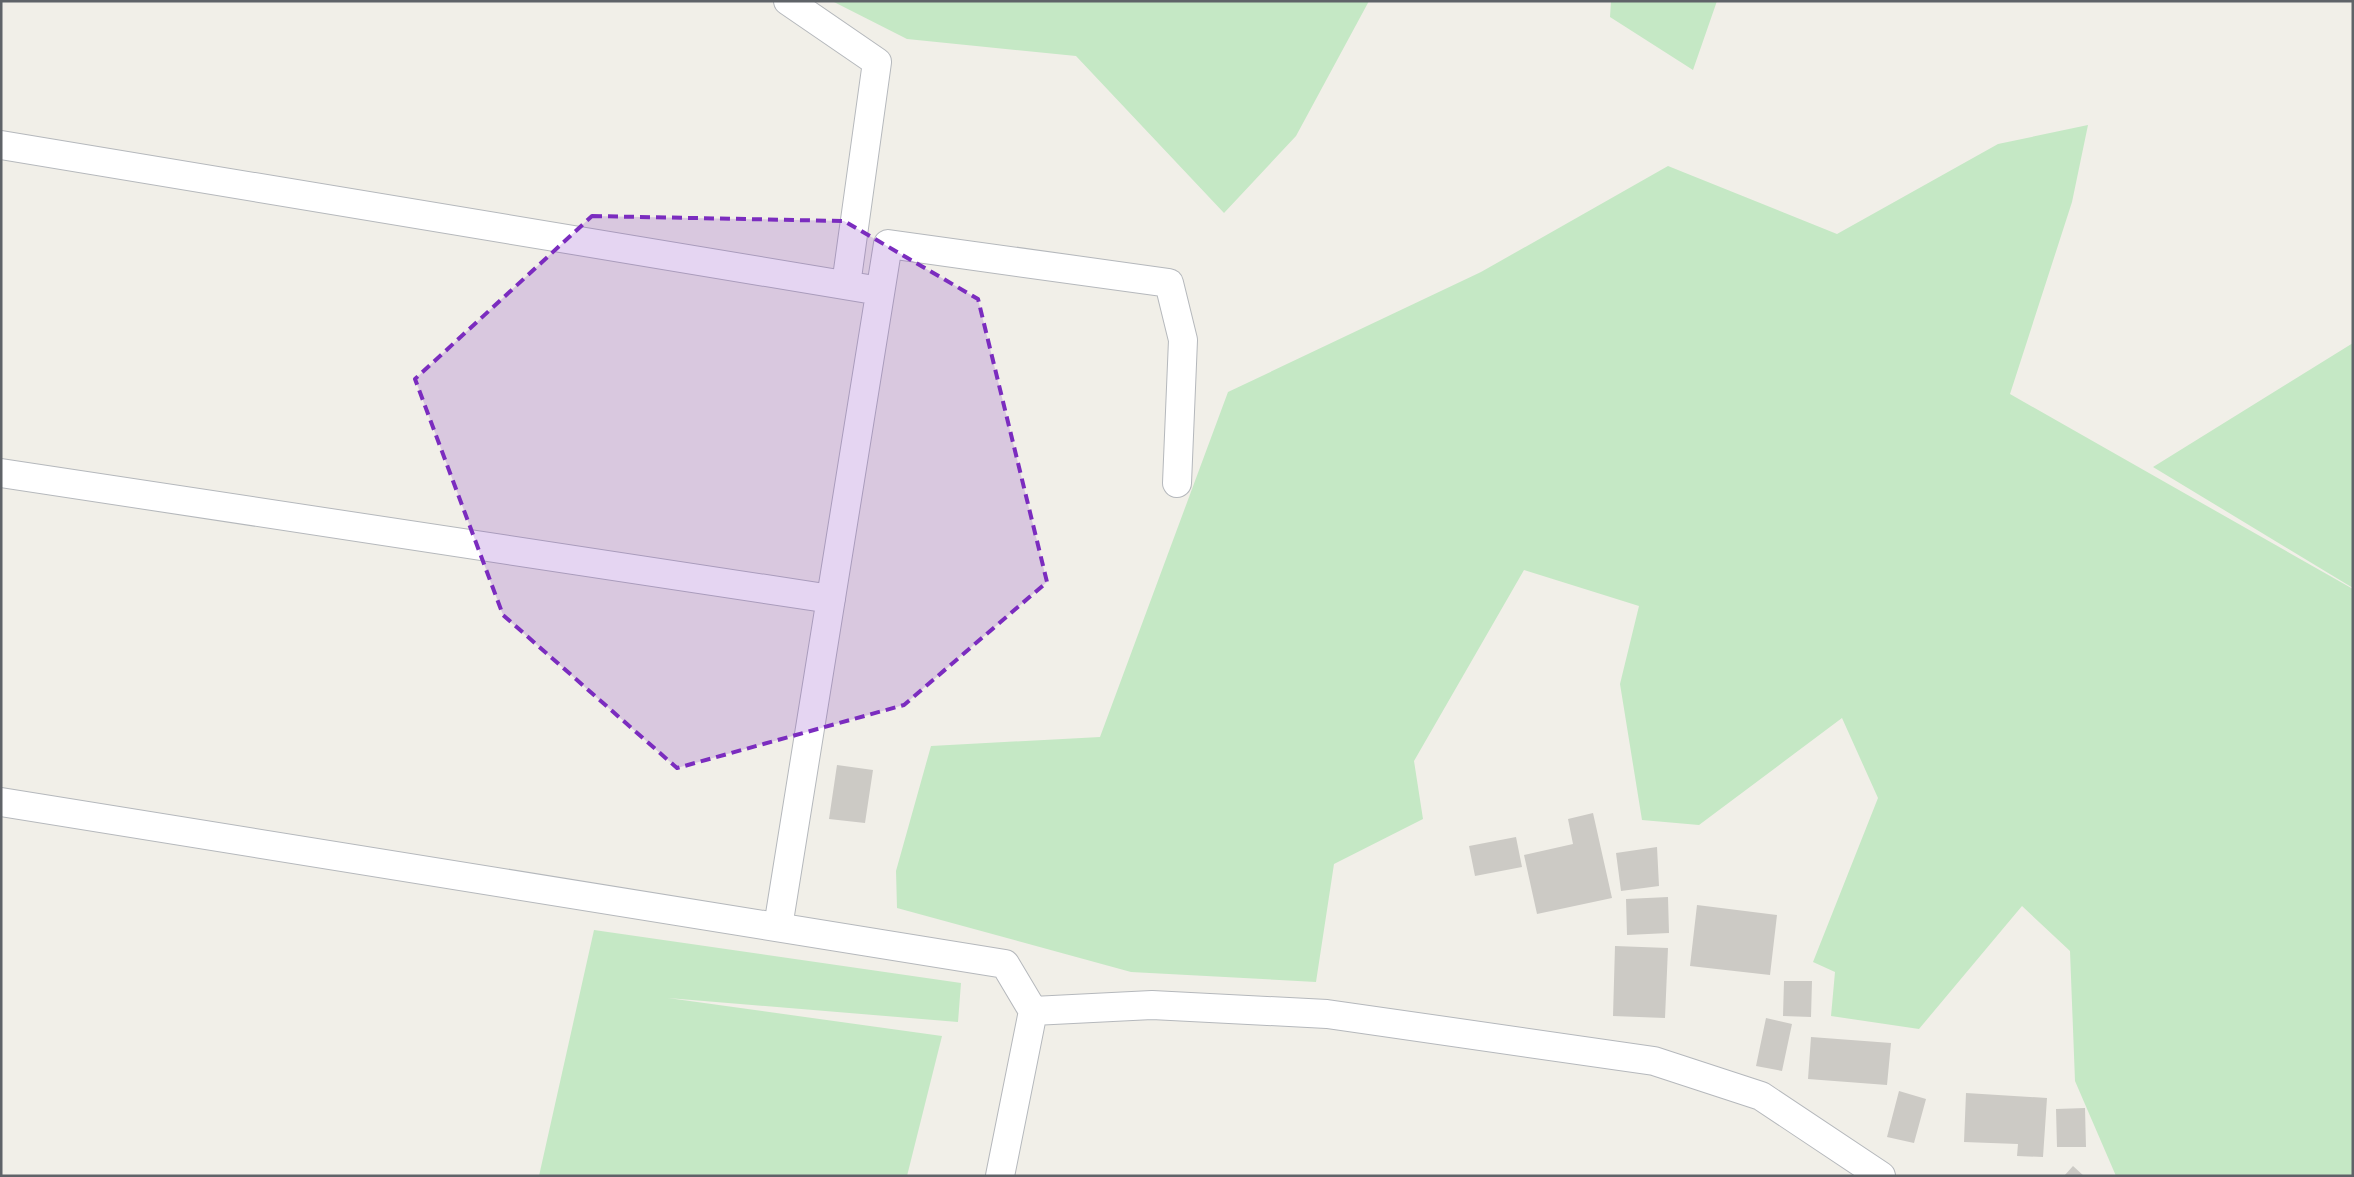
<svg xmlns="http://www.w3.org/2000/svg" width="2354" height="1177" font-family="Poppins,sans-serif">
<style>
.green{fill:#c5e8c5}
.building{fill:#cccac5}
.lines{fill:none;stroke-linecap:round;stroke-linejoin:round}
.minor-casing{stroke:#b5b8bc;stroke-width:30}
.minor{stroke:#fff;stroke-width:28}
.marked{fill:#7b2cbf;fill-opacity:0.2;stroke:#7b2cbf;stroke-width:4;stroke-dasharray:10 6;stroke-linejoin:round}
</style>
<rect width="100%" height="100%" fill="#f1efe8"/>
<path class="green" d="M832 1H1369L1296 136 1224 213 1076 56 907 39Z
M1611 1H1717L1693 70 1610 17Z
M2088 125 2072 202 2010 394 2353 589V1176H2116L2075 1081 2070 951 2022 906 1919 1029 1831 1016 1835 972 1813 962 1878 798 1842 718 1699 825 1642 820 1620 684 1639 606 1524 570 1414 761 1423 819 1334 864 1316 982 1131 972 897 908 896 871 931 746 1100 737 1228 392 1481 272 1668 166 1837 234 1998 144Z
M2353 343V588L2153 467Z
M594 930 961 983 958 1022 668 998 942 1036 907 1176H539Z"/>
<path class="building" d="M837 765 873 770 865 823 829 819Z
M1593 813 1612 898 1537 914 1524 855 1573 844 1568 819Z
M1516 837 1522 867 1475 876 1469 846Z
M1657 847 1659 886 1621 891 1616 853Z
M1668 897 1669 933 1627 935 1626 899Z
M1697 905 1777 915 1770 975 1690 966Z
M1615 946 1668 948 1665 1018 1613 1016Z
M1784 981H1812L1811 1017 1783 1016Z
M1766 1018 1792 1024 1782 1071 1756 1066Z
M1811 1037 1891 1043 1887 1085 1808 1079Z
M1899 1091 1926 1099 1914 1143 1887 1137Z
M1966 1093 2047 1098 2043 1157 2017 1156 2018 1144 1964 1142Z
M2085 1108 2086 1147H2057L2056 1109Z
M2073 1166 2084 1176H2064Z"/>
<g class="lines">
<defs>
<path id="minor" d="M788 1 877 62 846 285
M1 145 880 291
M1 473 831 599
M1 802 1005 964 1033 1011 1000 1176
M778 927 888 244 1169 283 1183 340 1177 483
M1033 1011 1152 1005 1327 1014 1654 1061 1761 1096 1881 1176"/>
</defs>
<use href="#minor" class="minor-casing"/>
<use href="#minor" class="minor"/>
</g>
<path class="marked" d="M592 216 844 221 978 299 1047 582 904 705 677 768 503 615 415 379Z"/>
<rect width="2354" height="1177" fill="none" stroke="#5f6368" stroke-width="5"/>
</svg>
